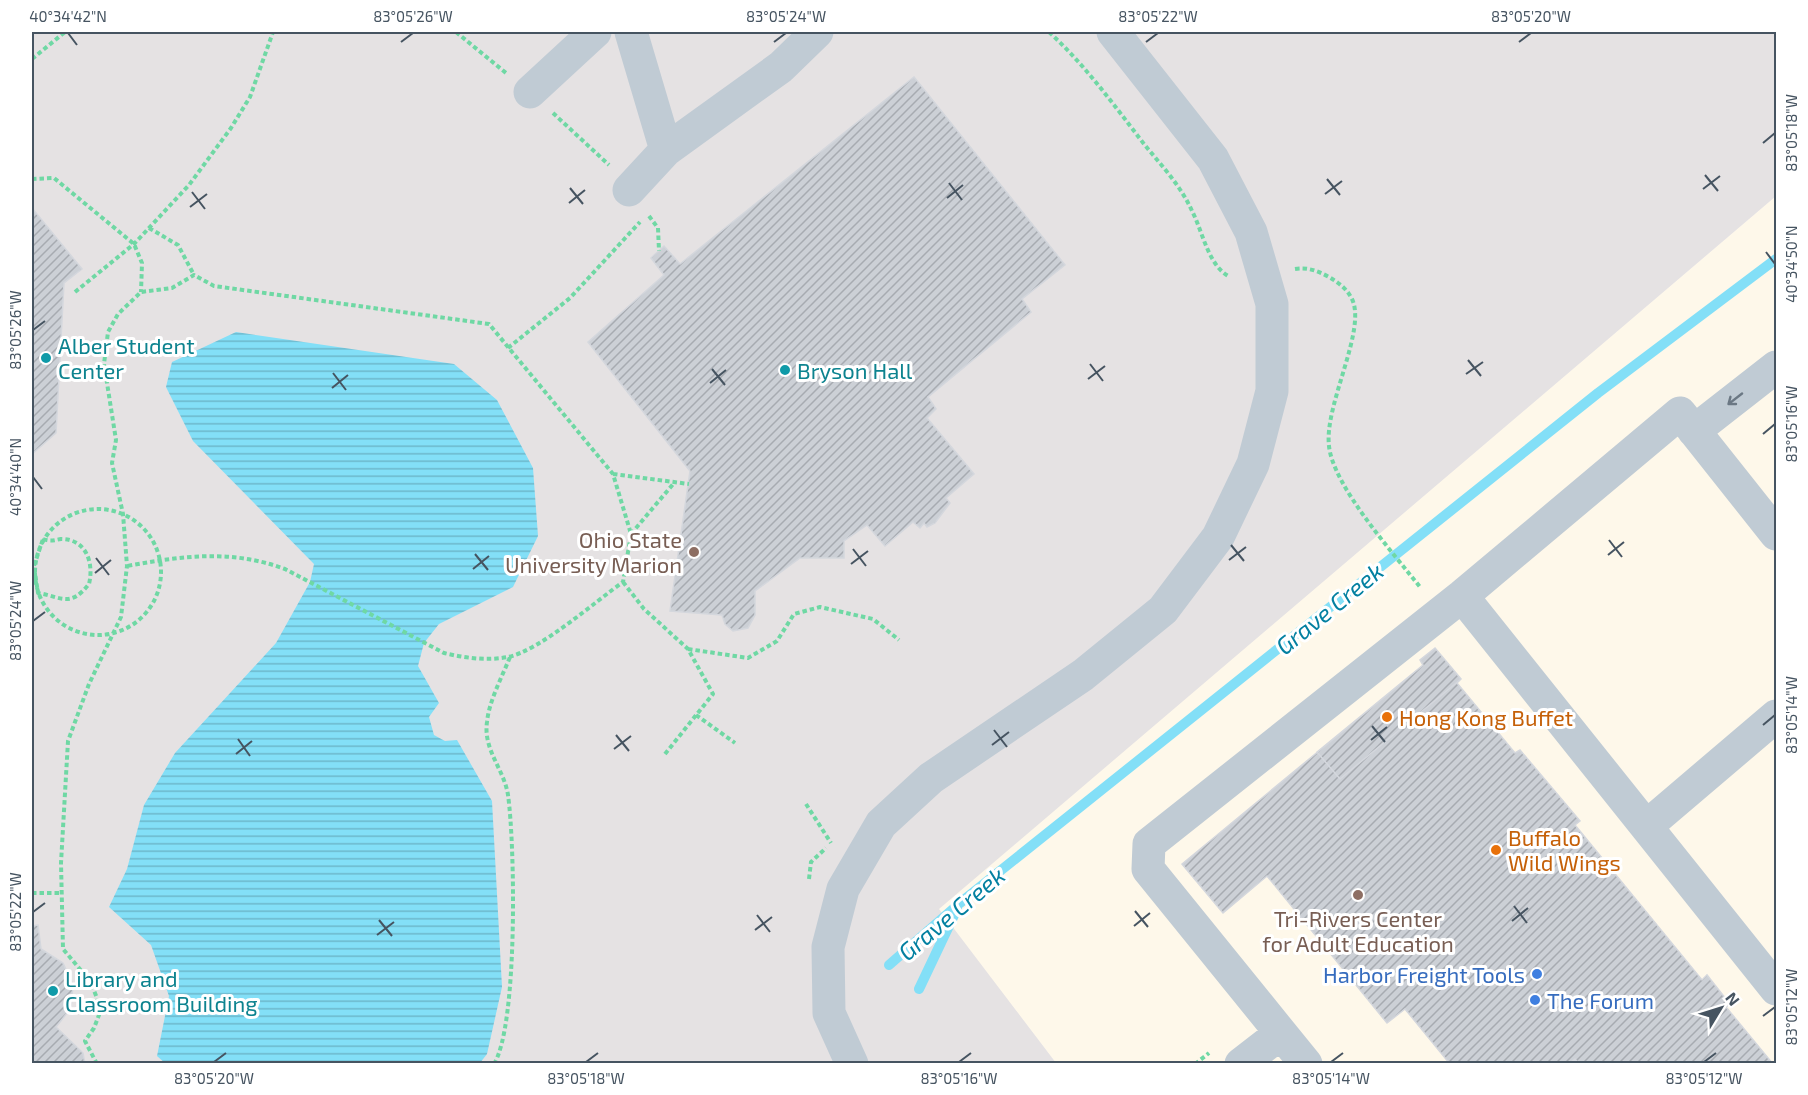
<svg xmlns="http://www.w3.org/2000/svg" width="1808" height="1095" font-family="'Exo 2',sans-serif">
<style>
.commercial{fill:#fef8ea}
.education{fill:#e5e2e3}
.water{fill:url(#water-rules)}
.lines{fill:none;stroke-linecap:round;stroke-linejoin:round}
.stream{stroke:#83dff7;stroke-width:10}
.building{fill:url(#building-hatch);stroke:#d4d7dd;stroke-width:1.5}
.path{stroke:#6fd8a4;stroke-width:4;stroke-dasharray:4.5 3;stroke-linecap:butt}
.minor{stroke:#c0cbd4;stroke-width:33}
.oneway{stroke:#6b7884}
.ticks{fill:none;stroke:#465461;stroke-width:2}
.culture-dot{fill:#0f9aa8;stroke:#fff;stroke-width:2}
.education-dot{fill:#8d6e63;stroke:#fff;stroke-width:2}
.food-dot{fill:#e8710a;stroke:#fff;stroke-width:2}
.shop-dot{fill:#3f7fe0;stroke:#fff;stroke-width:2}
.labels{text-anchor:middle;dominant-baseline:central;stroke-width:6;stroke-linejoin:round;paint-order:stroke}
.culture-label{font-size:22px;fill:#0d838f;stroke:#fff;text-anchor:start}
.education-label{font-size:22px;fill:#785e54;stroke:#fff;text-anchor:end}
.food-label{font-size:22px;fill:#c56008;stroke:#fff;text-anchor:start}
.shop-label{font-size:22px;fill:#366cbe;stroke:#fff;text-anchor:end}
.water-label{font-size:24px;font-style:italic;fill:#0380a1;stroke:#fff}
.neatline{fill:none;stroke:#465461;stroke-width:2}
.ticks-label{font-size:15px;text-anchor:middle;fill:#465461}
</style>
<defs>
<pattern id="water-rules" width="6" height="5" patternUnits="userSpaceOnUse" patternTransform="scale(1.5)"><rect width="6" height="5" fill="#83dff7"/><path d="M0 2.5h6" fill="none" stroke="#6db7cb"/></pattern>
<pattern id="building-hatch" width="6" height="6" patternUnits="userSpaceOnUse" patternTransform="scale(1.5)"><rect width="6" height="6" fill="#ccd0d6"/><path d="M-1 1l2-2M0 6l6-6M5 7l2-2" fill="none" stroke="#a7abb1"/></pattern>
</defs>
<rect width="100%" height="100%" fill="#f4f1f1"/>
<path class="commercial" d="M1776 196V1063H1056L938 909Z"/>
<path class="education" d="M32 32H1776V196L939 909 1056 1063H32Z"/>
<path class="water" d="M236 332 454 364 497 400 533 468 538 536 513 587 439 624 424 643 418 666 439 703 429 717 434 735 445 741 457 740 492 801 502 987 487 1054 480 1063 166 1064 157 1056 169 996 151 945 109 907 127 869 144 805 175 753 276 643 310 582 314 564 193 441 166 387 172 362Z"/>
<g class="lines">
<path class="stream" d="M889 965 960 903 1598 393 1776 259
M919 989 957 909"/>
</g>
<path class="building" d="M914 77 1065 265 1022 299 1031 312 928 397 936 409 927 418 974 474 946 498 950 503 935 523 927 527 924 523 920 528 913 522 885 546 867 525 844 541V558H800L755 591V615L748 628 733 631 725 624 722 615 670 611 690 471 588 342 664 275 651 258 664 246 680 264Z
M32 208 82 269 64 283 56 433 32 454Z
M1435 648 1461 679 1457 683 1515 753 1520 750 1580 821 1575 825 1702 980 1707 975 1730 1004 1726 1007 1773 1064H1579L1575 1059 1569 1064H1450L1405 1009 1387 1023 1267 876 1223 913 1182 864 1423 665 1420 660Z
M1435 648 1461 679 1340 779 1317 752 1423 665 1420 660Z
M38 925 41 949 63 963 73 985 71 1008 56 1027 83 1053 85 1064H32V926Z"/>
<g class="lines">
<path class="path" d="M456 32 506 73
M1049 32C1085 65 1114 105 1144 144 1161 165 1181 186 1192 211 1203 232 1208 266 1230 277
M32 59 65 32
M553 113 609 165
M32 179 54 178 134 244 142 263 141 292
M649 216 658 228 659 251
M149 228 178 245 194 275
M1295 269C1308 267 1318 271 1329 277 1339 283 1347 289 1352 299 1367 330 1324 405 1329 446 1333 486 1394 554 1420 587
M75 292 134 244 189 185 231 128 250 97 273 32
M508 348 570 298 640 222
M613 474 689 484
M35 572a63 63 0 1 1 126 0a63 63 0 1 1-126 0Z
M631 534 674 483
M43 539C51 542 54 540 61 539 87 539 94 564 89 584 70 608 62 597 38 593L34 566Z
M623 582 644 609 688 649 713 694 665 754
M688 649 748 658 777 641 794 614 820 607 873 619 899 640
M696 715 735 743
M806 804 831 843
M809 879 811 862 826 848
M32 893H62
M97 1064 85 1041 94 1028 99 1015 97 998 90 981 63 949 61 863 68 741 89 684 121 617 127 566 123 514 112 463 116 440 104 364 108 332 118 314 141 292 172 288 194 275 214 286 489 324 613 474 631 534 623 582C596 601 539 651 508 657 487 661 465 658 444 653L285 569C231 549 182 556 127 566
M494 1064C518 1025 515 844 508 795 504 769 483 750 487 722 489 701 502 677 510 657
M1195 1064 1209 1053"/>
<path class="minor" d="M631 32 666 150
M530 92 595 32
M629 190 666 150 781 67 817 32
M1694 431 1776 367
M1462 596 1776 989
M1648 825 1776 716
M852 1064 829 1013 828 947 843 889 881 824 931 778 1083 675 1163 610 1218 537 1253 464 1272 391V304L1251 232 1213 159 1113 32
M1241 1064 1281 1033
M1306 1064 1148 869 1149 844 1462 596 1680 413 1776 534"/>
</g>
<defs><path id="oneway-shaft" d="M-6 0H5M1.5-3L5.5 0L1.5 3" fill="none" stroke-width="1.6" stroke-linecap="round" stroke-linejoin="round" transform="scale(1.5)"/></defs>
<use class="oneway" href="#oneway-shaft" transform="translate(1735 399) rotate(142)"/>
<path class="ticks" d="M68 33 77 45M401 42 413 33M774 42 786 33M1146 42 1158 33M1519 42 1531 33M1763 143 1775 133M1705 175 1718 191M1327 179 1340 195M949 183 962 200M570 188 583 204M1703 189 1720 176M192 192 205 209M1325 194 1342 181M947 198 963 185M569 203 585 190M190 207 207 194M1766 252 1775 264M33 330 45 321M1468 360 1481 376M1090 364 1103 381M712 369 725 385M333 373 346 390M1466 374 1483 362M1088 379 1105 366M710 383 726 370M332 388 348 375M1763 434 1775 424M33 477 42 489M1609 540 1622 557M1231 545 1244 561M853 549 866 566M475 554 488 570M1608 555 1624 542M96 558 109 575M1229 560 1246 547M851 564 868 551M473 569 489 556M95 573 111 560M33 621 45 612M1763 725 1775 715M1372 726 1385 742M994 730 1007 747M616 735 629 751M238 739 250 756M1371 740 1387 727M992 745 1009 732M614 749 631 736M236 754 252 741M1514 906 1527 923M1135 911 1148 927M33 912 45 903M757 915 770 932M379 920 392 936M1512 921 1528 908M1134 926 1150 913M755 930 772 917M377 935 394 922M1763 1016 1775 1007M214 1062 226 1053M586 1062 598 1053M959 1062 971 1053M1331 1062 1343 1053M1704 1062 1716 1053"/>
<g class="culture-dot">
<circle cx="46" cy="358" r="6"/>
<circle cx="785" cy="370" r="6"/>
<circle cx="53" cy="991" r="6"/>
</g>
<g class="education-dot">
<circle cx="694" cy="552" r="6"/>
<circle cx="1358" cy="895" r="6"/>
</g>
<g class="food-dot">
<circle cx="1387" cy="717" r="6"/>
<circle cx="1496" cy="850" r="6"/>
</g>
<g class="shop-dot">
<circle cx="1537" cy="974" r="6"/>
<circle cx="1535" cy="1000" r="6"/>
</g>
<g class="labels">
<g class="culture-label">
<text x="58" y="345">Alber Student<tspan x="58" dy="25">Center</tspan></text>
<text x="797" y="370">Bryson Hall</text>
<text x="65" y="978">Library and<tspan x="65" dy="25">Classroom Building</tspan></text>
</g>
<g class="education-label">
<text x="682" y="539">Ohio State<tspan x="682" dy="25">University Marion</tspan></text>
<text x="1358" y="918" text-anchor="middle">Tri-Rivers Center<tspan x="1358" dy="25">for Adult Education</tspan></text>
</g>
<g class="food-label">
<text x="1399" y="717">Hong Kong Buffet</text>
<text x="1508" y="837">Buffalo<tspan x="1508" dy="25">Wild Wings</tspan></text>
</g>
<g class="shop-label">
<text x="1525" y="974">Harbor Freight Tools</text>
<text x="1547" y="1000" text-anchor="start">The Forum</text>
</g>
<g class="water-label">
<text transform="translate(1329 608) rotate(-39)">Grave Creek</text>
<text transform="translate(951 913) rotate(-40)">Grave Creek</text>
</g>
</g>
<rect width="1808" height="1095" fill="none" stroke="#ffffff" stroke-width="66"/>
<g transform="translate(1721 1008) rotate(52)" stroke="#ffffff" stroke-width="4.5" paint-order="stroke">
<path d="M0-4.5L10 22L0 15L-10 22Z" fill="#465461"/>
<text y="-9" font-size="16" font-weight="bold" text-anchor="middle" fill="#465461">N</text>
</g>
<rect x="33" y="33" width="1742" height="1029" class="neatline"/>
<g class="ticks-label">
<text x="68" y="22">40°34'42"N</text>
<text x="413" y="22">83°05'26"W</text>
<text x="786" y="22">83°05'24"W</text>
<text x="1158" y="22">83°05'22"W</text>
<text x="1531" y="22">83°05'20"W</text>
<text transform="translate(1792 133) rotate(-90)" y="5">83°05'18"W</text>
<text transform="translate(1792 264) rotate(-90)" y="5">40°34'50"N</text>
<text transform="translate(16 330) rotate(-90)" y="5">83°05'26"W</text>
<text transform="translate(1792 424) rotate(-90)" y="5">83°05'16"W</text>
<text transform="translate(16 477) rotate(-90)" y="5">40°34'40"N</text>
<text transform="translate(16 621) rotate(-90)" y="5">83°05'24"W</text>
<text transform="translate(1792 715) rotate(-90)" y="5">83°05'14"W</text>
<text transform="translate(16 912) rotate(-90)" y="5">83°05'22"W</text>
<text transform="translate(1792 1007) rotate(-90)" y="5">83°05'12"W</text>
<text x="214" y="1084">83°05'20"W</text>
<text x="586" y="1084">83°05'18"W</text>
<text x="959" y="1084">83°05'16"W</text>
<text x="1331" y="1084">83°05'14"W</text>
<text x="1704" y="1084">83°05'12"W</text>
</g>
</svg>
